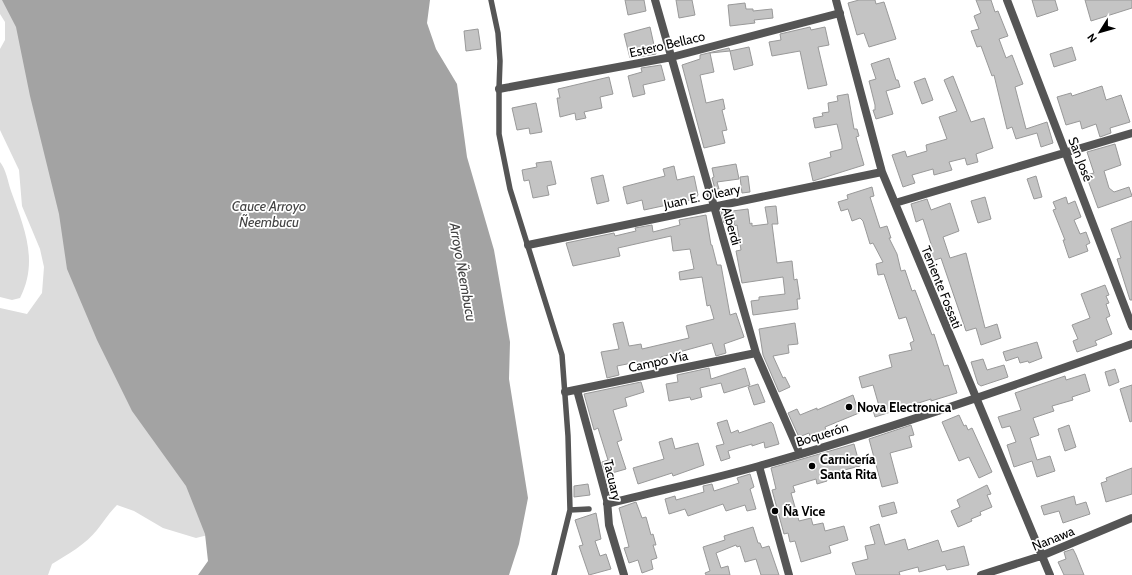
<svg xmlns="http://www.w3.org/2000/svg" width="1132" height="575" font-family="Cabin,sans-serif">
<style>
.green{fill:#dcdcdc}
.water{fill:#a3a3a3}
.building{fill:#c4c4c4;stroke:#999}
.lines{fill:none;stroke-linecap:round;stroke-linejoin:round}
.lane{stroke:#555;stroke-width:5.5}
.street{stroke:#555;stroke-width:8}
.poi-dot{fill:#000;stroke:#fff;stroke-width:1.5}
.labels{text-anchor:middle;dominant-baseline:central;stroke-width:3.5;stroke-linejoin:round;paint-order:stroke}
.street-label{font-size:13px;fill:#000;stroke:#fff}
.poi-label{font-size:13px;font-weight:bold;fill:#000;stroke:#fff;text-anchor:start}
.water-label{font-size:14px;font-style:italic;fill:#444;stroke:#fff}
</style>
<rect width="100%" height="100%" fill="#fff"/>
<path class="green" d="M0 0H43L212 534 196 538 163 528 134 511 117 505C109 513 104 521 97 530 86 544 67 555 52 564L48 575H0V308L27 314 42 293 44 267 40 249 22 206 19 170 0 130V49L5 40V22L0 14Z
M0 162C6 169 8 182 11 191 24 227 39 261 20 298L12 300 0 297Z"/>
<path class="water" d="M2 0H430L427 23 436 49 457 84 467 157 494 250 510 342 509 379 528 498 519 544 509 575H198L208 561 205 534 186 486 132 411 97 340 67 269 59 214 30 96 16 27Z"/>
<path class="building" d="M625 0H644L646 11 628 15Z
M676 0H692L695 15 679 18Z
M859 0H875L876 4 884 2 896 39 869 47 864 33 857 35 848 3Z
M976 0H991L995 12 998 11 1008 36 999 39 1006 58 1012 55 1023 84 1015 87 1026 129 1047 122 1053 143 1041 147 1037 133 1016 139 1012 127 1007 129 994 75 992 76 981 46 977 47 971 31 979 29 974 16 981 13Z
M1032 0H1055L1058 10 1037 17Z
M1085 0H1132V8L1091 21Z
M745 3 746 9H753V11L772 9 773 18 754 20 755 23 730 26 728 5Z
M650 27 656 54 630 58 624 34Z
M810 27 811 30 825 27 829 45 818 47 827 85 808 89 800 51 772 56 769 42 781 40 780 34Z
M478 29 481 49 466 51 464 31Z
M749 47 753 65 734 70 730 51Z
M1072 47 1076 60 1054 67 1050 54Z
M729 48 730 51 710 53 714 72 700 75 706 103 723 99 725 109 722 110 727 130 722 131 725 143 704 148 682 65 700 59V55Z
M889 58 896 80H898L900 87 886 91 893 114 876 119 873 110H875V105L869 81 876 79 871 64Z
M661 65 665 80 643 85 645 94 633 97 628 76 642 72 641 68Z
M953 76 971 122 984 118 993 148 976 154 978 162 967 165 965 158 949 162 952 170 934 175 933 169 912 175 915 183 903 187 892 155 905 151 907 157 927 151 926 145 947 139 939 117 957 111 944 80Z
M609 77 613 94 600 97 602 108 584 112 586 118 576 120 575 113 560 117 557 98H560L558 89Z
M925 78 933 100 922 104 914 82Z
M1102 86 1106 100 1121 95 1130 122 1110 128 1111 133 1100 137 1096 124 1082 129 1080 121 1066 125 1057 97 1071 93 1072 96Z
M848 94 854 129H857L859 136 856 137 864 165 813 181 809 163 831 157 830 152 842 149V145L837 124 815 128 813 118 823 116 822 113 829 112 828 103 838 101 837 96Z
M536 103 542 132 530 134 529 128 517 130 512 108Z
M1115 144 1121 165 1104 171 1109 188 1114 192 1129 187 1132 196 1098 208 1086 175 1094 173 1087 152Z
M551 161 556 184 547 186 549 195 533 198 529 180 524 181 522 170 537 167 536 163Z
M736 164 739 179 717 182 719 189H715L712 178 714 177 712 168Z
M674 166 677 180 694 176 698 195 695 199 644 210 642 200 627 204 623 187 665 176 663 169Z
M603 175 609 201 597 204 591 178Z
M748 176 750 192 742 193 740 177Z
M1036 176 1042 197 1034 199 1027 179Z
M872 187 874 196 870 197 880 228 887 226 891 238H889L897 254 901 271 905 270 912 291 915 290 932 335 934 334 944 366 948 365 957 393 931 401V399L875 417 872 407 879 406 873 385 862 388 859 377 892 367 889 355 912 350 910 343 914 341 906 317 899 319 884 274 878 275 876 264 883 262 873 243 870 244 863 221 860 218 852 221 848 209 841 211 838 202 848 199 847 195Z
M985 197 991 219 978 223 971 201Z
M1066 197 1068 204 1075 201 1081 217 1074 220 1080 234 1086 232 1090 243 1086 245 1088 251 1069 258 1063 240H1065L1053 210 1056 209 1053 202Z
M927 199 931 210 950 203 959 231 943 237 950 258 966 253 985 328 997 324 1001 338 981 345 976 328 966 331 941 258 926 263 922 250 932 247 923 219 916 222 911 204Z
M776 206 778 224H772L777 263 792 261 794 280 797 279 800 299H797L798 309 753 315 751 301 759 300V297L785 294 783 277 742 283 736 251 741 250 737 225 734 226V221L724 223 721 211 732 209V211L748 209 750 224 752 223V226L768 224 765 207Z
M706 215 711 245H712L717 265H721L730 315 736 313 744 337 724 344 726 353 716 356 712 343 661 357 662 360 638 366 637 362 617 366 619 375 607 378 601 352 619 349 613 324 623 322 629 346 641 344 642 349 689 338 686 326 714 319 710 305 707 306 702 277 680 280 679 272 694 269 690 249 673 251 671 236 618 248 620 256 573 266 566 243 614 233 615 236 636 231 635 228 652 225 653 232 680 225 679 220Z
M1132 221V300H1130L1117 259 1121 258 1111 229Z
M1105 285 1109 295 1106 296 1109 303 1106 304 1110 316 1106 318 1112 334 1095 341 1097 345 1077 352 1073 341 1078 339 1072 325 1090 318 1081 294Z
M795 323 798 344 788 345 789 353 773 356 783 378 785 377 790 387 779 392 763 355 759 329Z
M1037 342 1042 358 1029 363 1028 361 1020 363 1018 357 1006 361 1003 352Z
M983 359 987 370 1004 365 1008 377 981 386 978 384 971 362Z
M709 368 711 379 745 368 750 385 724 393 721 383 700 388 702 397 691 400 690 397 669 401 666 384 678 382 677 375Z
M1115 369 1119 382 1109 386 1105 372Z
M1085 374 1090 391 1072 397 1073 400 1052 406 1054 411 1033 418 1039 435 1030 438 1037 460 1050 456 1055 471 1037 477 1032 461 1014 467 1007 445 1016 442 1010 426 1002 428 998 417 1021 410 1015 393 1065 376 1066 380Z
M641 382 644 392 625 398 627 406 613 410 622 440 617 442 626 469 612 473 616 486 609 488 602 462 608 460 598 428 594 430 584 394Z
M758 384 765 402 754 405 748 387Z
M1132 385V421L1130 422 1120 389Z
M853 395 859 413 825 427 827 434 819 437 818 433 810 436 809 433 799 437 788 413 797 409 800 415 817 408V410Z
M959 415 964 426 966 425 968 430 972 428 992 472 979 478 969 457 959 461 942 422Z
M727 420 731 433 738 430 739 433 771 422 773 424 779 444 765 448 764 442 752 446V444L728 451 730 458 721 461 716 446 724 444 717 423Z
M911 425 914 435 909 436 912 447 890 453 898 483 882 487 869 439Z
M1069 425 1076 447 1065 451 1058 429Z
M672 438 675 449 698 443 704 465 673 476 672 473 638 484 633 468 664 459 659 442Z
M854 444 860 466 825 475 827 481 817 484 816 479 793 486 795 492 791 493 799 521 811 518 813 525 823 523 825 531 844 526 848 540 829 546 831 553 801 562 795 541 790 542 788 533 784 534 772 490 776 489 771 468Z
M1132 468V494L1106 502 1101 483 1107 481 1106 478Z
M750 474 754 487 750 489 756 509 747 511 745 505 726 511 723 504 688 516 685 509 669 514 665 499 675 496 676 500 704 492 703 486 712 484 714 491 739 483 737 478Z
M588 484 590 495 574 497V486Z
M987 485 991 494 987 495 992 507 980 512 981 515 971 519 972 521 958 527 951 511 960 507 957 500Z
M1074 496 1076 505 1086 502 1090 514 1063 523 1059 511 1044 515 1041 506Z
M636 502 642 518 646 517 651 535 653 534 656 545H653L657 558 651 560 653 569 642 573 638 560 629 563 624 548 629 547 619 508Z
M894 502 897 513 882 517 879 506Z
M596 513 601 539 595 541 600 556 606 554 611 569 589 575 579 546 583 545 575 520Z
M879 524 885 545 905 539 908 550 938 540 942 552 964 546 969 565 947 570 945 565 919 572 918 567 899 572 900 575H856L852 563 868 559 865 546 875 544 870 527Z
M753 527 758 543H760L762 548 769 546 779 575H761L756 559 745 562 740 546 737 547 736 545 716 553 721 568 728 566 730 575H706L705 573 710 571 703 547 725 540 724 536Z
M1073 549 1076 555 1084 575H1064L1058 562 1066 559 1064 552Z"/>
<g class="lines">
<path class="lane" d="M491 0 498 33 500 61 499 89V134L510 189 562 355 568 436 570 510 554 575
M570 510 589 509"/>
<path class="street" d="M655 0 756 353 800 454
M836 0 882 172 1050 575
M1007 0 1132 326
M499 89 672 57 840 13
M895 203 1132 133
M528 245 882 172
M577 390 607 500 609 525 624 575
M565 392 756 353
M759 466 789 575
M607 504C658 491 709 480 759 466 885 431 1009 387 1132 344
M981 575 1041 556 1132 518"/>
</g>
<g class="poi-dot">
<circle cx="849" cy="407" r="4"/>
<circle cx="812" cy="466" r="4"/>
<circle cx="775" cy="511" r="4"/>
</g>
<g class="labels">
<g class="street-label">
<text transform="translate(667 44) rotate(-13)">Estero Bellaco</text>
<text transform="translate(1081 159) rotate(69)">San José</text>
<text transform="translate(702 196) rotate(-12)">Juan E. O'leary</text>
<text transform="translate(732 226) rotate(74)">Alberdi</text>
<text transform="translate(942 287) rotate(68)">Teniente Fossati</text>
<text transform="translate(658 361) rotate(-12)">Campo Vía</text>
<text transform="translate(822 434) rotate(-17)">Boquerón</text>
<text transform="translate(613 480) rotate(77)">Tacuary</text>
<text transform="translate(1053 538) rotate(-22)">Nanawa</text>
</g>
<g class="poi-label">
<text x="857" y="407">Nova Electronica</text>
<text x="820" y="459">Carnicería<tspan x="820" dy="15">Santa Rita</tspan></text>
<text x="783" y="511">Ña Vice</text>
</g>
<g class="water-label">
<text x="269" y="206">Cauce Arroyo<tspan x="269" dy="16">Ñeembucu</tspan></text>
<text transform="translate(463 272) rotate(80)">Arroyo Ñeembucu</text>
</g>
</g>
<g transform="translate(1100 32) rotate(233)" stroke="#ffffff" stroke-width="3" paint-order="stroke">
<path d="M0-3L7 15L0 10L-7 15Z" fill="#000000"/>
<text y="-6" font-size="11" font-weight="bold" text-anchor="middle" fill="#000000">N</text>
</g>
</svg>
